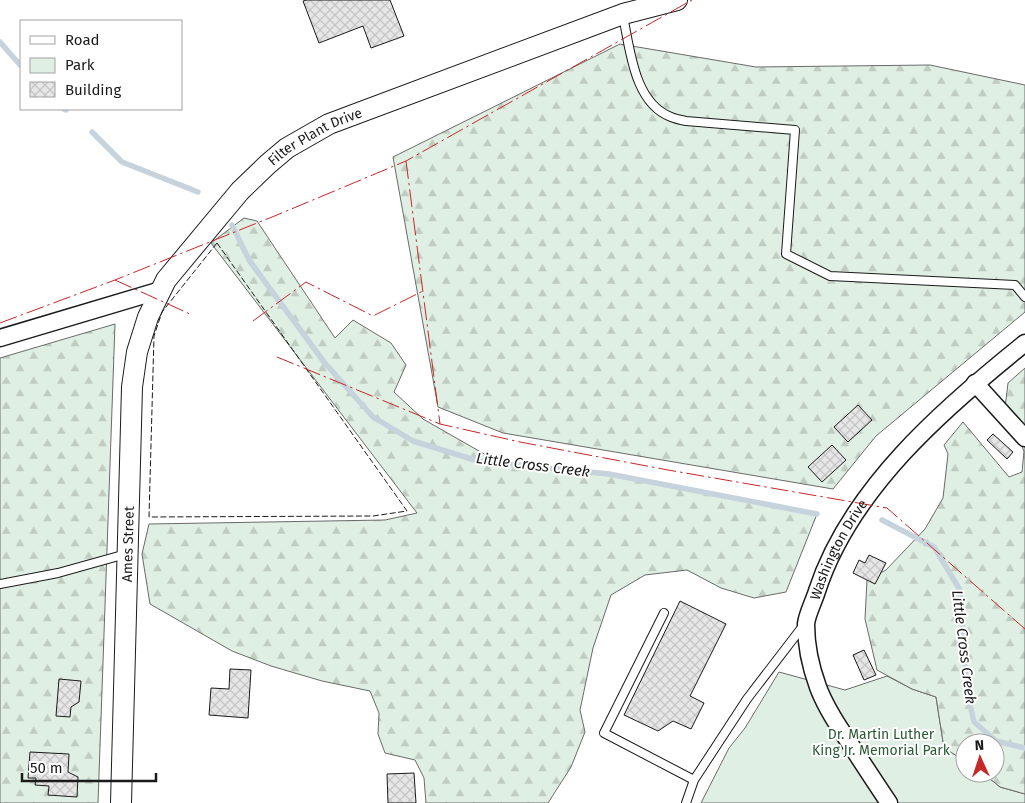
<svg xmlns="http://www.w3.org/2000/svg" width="1025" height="803" font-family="'Fira Sans',sans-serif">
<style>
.green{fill:#e0efe3;stroke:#6a6a6a}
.forest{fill:url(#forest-firs);stroke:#6a6a6a}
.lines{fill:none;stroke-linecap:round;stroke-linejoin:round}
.stream{stroke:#c6d2dc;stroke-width:5.5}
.building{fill:url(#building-cross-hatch);stroke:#1a1a1a}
.service-casing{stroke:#1a1a1a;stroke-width:10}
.minor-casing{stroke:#1a1a1a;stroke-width:19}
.tertiary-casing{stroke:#1a1a1a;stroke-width:22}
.service{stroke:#fff;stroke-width:8}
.minor{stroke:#fff;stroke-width:16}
.tertiary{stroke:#fff;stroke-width:20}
.fence{stroke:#1a1a1a;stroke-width:1;stroke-dasharray:6 2.5;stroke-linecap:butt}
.power{stroke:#c62828;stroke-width:1;stroke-dasharray:18 4 2.5 4;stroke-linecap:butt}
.labels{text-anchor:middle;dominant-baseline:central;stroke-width:4;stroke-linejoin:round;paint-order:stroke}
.street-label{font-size:14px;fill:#1a1a1a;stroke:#fff}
.park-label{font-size:14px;fill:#2b5a34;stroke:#fff}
.water-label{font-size:15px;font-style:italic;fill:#1a1a1a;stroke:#fff}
</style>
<defs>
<pattern id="forest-firs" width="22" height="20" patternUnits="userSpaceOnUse" patternTransform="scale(1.25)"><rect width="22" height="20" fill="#e0efe3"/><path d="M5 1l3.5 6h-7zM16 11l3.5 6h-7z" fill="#c0ccc2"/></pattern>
<pattern id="building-cross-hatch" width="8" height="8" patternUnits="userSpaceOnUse" patternTransform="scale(1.25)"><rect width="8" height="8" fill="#e6e6e6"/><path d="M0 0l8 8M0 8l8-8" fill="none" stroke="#c5c5c5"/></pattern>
</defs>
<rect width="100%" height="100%" fill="#fff"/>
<path class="green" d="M779 672 845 690 887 676 912 689 936 697 944 748 965 761V773H983L1000 787 1025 794V803H701L729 748 745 728Z"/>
<path class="forest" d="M620 44 756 67 930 65 1025 85V312L876 436 833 489 503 433 438 407 393 157Z
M244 218 257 221 335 338 353 320 391 343 406 365 394 392 423 419 500 463 628 478 817 514 786 592 754 598 721 588 687 570 645 575 611 595 593 648 580 710 585 732 571 767 548 803H426L424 778 415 760 385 753 378 734 379 713 370 691 322 681 271 666 232 651 150 604 142 554 149 524 385 520 417 513 211 243Z
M115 324 98 803H0V358Z
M1025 368V794L1000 787 983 773H995V743H965V761L944 748 936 697 912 689 877 670 865 619 867 580 886 570 925 529 943 498 948 454 944 445 963 422 1009 477 1022 472 1024 451 1005 408 1008 383Z"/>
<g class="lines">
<path class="stream" d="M0 42 21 66
M64 109 66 110
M92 132 122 162 198 192
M232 225 249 260 324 362 373 417 413 441 478 461 609 474 817 514
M882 520 934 547 960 590 967 692 974 722 996 741 1025 748"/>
</g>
<path class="building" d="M307 0H390L404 36 371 48 363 26 319 43 303 1Z
M858 405 872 420 848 442 834 427Z
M993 434 1013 452 1007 459 987 440Z
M832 445 846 460 822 482 808 467Z
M869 555 886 563 875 584 853 573 859 560 865 563Z
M680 601 726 624 690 696 704 703 691 729 673 721 658 731 624 715Z
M864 650 876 675 864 680 853 655Z
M230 669 251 670 248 718 209 715 211 688 229 689Z
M59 679 81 681 79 702 71 707 70 717 56 716Z
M30 752 69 754 68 772 78 777 77 797 48 795 49 786 35 785 36 778H28Z
M414 773 416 803H388L387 774Z"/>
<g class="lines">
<defs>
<path id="service" d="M623 16C630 49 634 103 671 117 676 119 681 120 686 121L795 130 786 254 830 276 1015 285 1025 297
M0 584 58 573 126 554
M664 613 604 733 694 780
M686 803 694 780 747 699 803 626"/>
<g id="minor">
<path d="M0 338 161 290"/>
<path d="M975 383 1025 438"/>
<path id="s1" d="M889 803C875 782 861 761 847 739 836 723 825 706 818 687 811 668 806 644 806 624 807 614 814 601 817 591 850 489 944 408 1025 343"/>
</g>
<g id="tertiary">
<path id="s2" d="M121 803 132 387 137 352 148 317 166 280 240 191 268 164 287 148 329 124 623 14 677 0"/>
</g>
</defs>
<use href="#service" class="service-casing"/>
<use href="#minor" class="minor-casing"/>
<use href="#tertiary" class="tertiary-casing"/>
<use href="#service" class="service"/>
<use href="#minor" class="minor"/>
<use href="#tertiary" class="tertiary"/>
<path class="fence" d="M217 243 407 511 373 516 149 517 154 336 162 312Z"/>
<path class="power" d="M406 161 440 424
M115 280 190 314
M253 321 306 282 373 316 423 291
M0 323 115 280 277 215 406 161 692 0
M277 357 440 424 520 442 668 470 887 508 1025 629"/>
</g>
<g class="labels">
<g class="street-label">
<text stroke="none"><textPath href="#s2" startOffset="739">Filter Plant Drive</textPath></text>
<text stroke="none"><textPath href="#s2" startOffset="259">Ames Street</textPath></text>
<text stroke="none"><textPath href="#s1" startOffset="282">Washington Drive</textPath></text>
</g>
<g class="park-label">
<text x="881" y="734">Dr. Martin Luther<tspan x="881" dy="16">King Jr. Memorial Park</tspan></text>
</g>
<g class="water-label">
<text transform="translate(533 465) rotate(7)">Little Cross Creek</text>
<text transform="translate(964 647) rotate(83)">Little Cross Creek</text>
</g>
</g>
<rect x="20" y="20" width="162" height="90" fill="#ffffff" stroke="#a3a3a3"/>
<rect x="30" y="36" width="25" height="8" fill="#ffffff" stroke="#a3a3a3"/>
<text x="65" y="45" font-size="15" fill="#1a1a1a">Road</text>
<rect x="30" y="58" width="25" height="15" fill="#e0efe3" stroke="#a3a3a3"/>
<text x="65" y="70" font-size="15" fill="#1a1a1a">Park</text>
<rect x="30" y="82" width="25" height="15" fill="url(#building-cross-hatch)" stroke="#a3a3a3"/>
<text x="65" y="95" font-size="15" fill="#1a1a1a">Building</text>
<g transform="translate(980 758) rotate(357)"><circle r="24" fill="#ffffff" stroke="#a3a3a3"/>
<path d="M0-4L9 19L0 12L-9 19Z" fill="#c62828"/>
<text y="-8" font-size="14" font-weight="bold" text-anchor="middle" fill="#1a1a1a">N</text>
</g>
<path d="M22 773v8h134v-8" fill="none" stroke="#1a1a1a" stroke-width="2.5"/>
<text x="30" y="773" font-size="15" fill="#1a1a1a" stroke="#ffffff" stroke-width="4" paint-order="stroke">50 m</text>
</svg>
